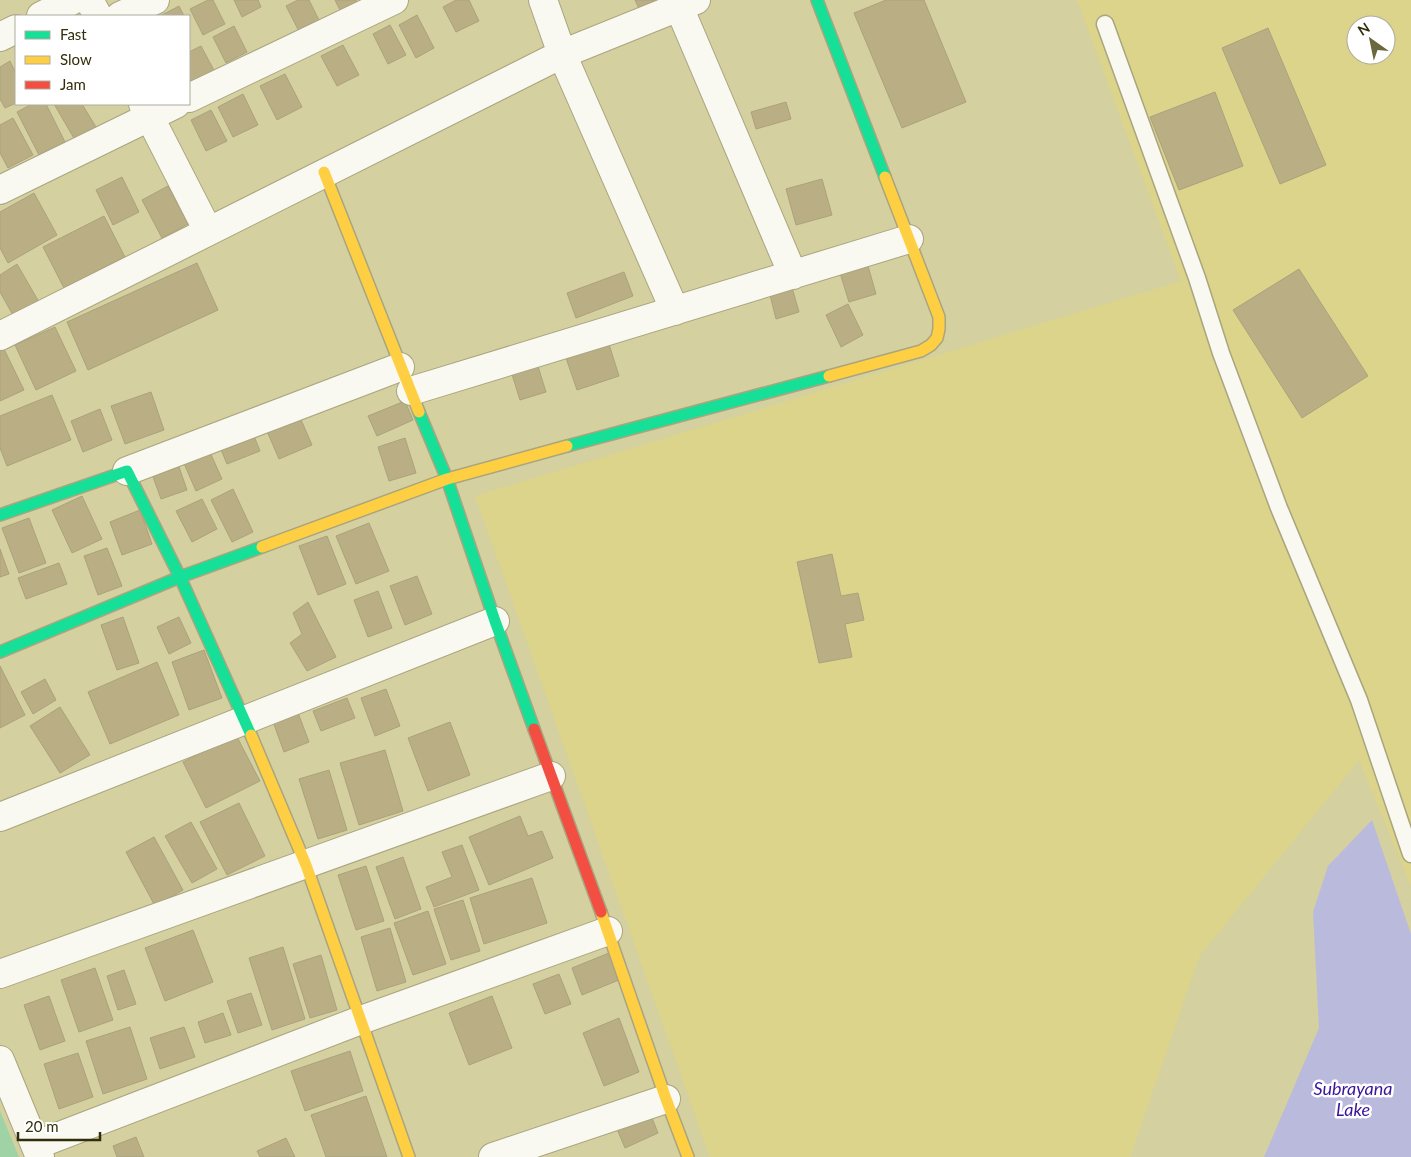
<svg xmlns="http://www.w3.org/2000/svg" width="1411" height="1157" font-family="Lato,sans-serif">
<style>
.built{fill:#dcd48a;fill-rule:evenodd}
.green{fill:#9fd2a4}
.water{fill:#babadc}
.building{fill:#baae84;stroke:#aba27d}
.lines{fill:none;stroke-linecap:round;stroke-linejoin:round}
.lane-casing{stroke:#a9a57e;stroke-width:19}
.street-casing{stroke:#a9a57e;stroke-width:30}
.fast-casing{stroke:#a9a57e;stroke-width:14}
.slow-casing{stroke:#a9a57e;stroke-width:14}
.jam-casing{stroke:#a9a57e;stroke-width:14}
.lane{stroke:#f9f8f1;stroke-width:16}
.street{stroke:#f9f8f1;stroke-width:28}
.fast{stroke:#16e098;stroke-width:11}
.slow{stroke:#ffcf43;stroke-width:11}
.jam{stroke:#f24e42;stroke-width:11}
.labels{text-anchor:middle;dominant-baseline:central;stroke-width:5;stroke-linejoin:round;paint-order:stroke}
.water-label{font-size:18px;font-style:italic;fill:#3a169d;stroke:#fff}
</style>
<rect width="100%" height="100%" fill="#d4d0a0"/>
<path class="built" d="M1077 0H1411V886L1359 760 1200 955 1130 1157H710L475 496 1181 281ZM1356 25H1386V55H1356Z"/>
<path class="green" d="M0 1111 19 1157H0Z"/>
<path class="water" d="M1372 820 1411 934V1157H1264L1319 1028 1313 912 1328 866Z"/>
<path class="building" d="M208 0H213L225 24 203 35 190 9Z
M234 0H258L261 7 242 17Z
M298 0H309L323 28 303 39 286 6Z
M335 0H356L361 9 344 18Z
M456 0H469L479 21 456 32 443 7Z
M635 0H662L640 11Z
M886 0H924L966 102 902 128 854 13Z
M179 6 184 16H162V15Z
M417 15 434 48 416 58 399 25Z
M390 25 406 55 388 64 373 34Z
M234 26 247 52 226 63 213 37Z
M1268 28 1326 165 1280 184 1222 48Z
M343 45 359 75 337 86 321 56Z
M201 46 216 74 191 86 189 82V52Z
M10 61 16 74V103L5 108 0 99V67Z
M285 74 302 107 277 120 260 86Z
M1215 92 1243 166 1179 190 1150 117Z
M243 94 258 125 233 137 218 107Z
M786 102 791 119 756 129 751 112Z
M32 104H46L65 142 39 155 17 112Z
M54 104H82L96 127 75 140Z
M211 110 227 141 206 151 191 120Z
M13 118 33 155 8 168 0 153V125Z
M122 177 139 212 113 225 96 190Z
M822 179 832 215 796 225 786 189Z
M168 186 188 224 162 238 142 200Z
M34 193 57 235 8 263 0 248V212Z
M104 216 125 257 64 288 43 247Z
M197 263 218 310 88 370 67 322Z
M17 264 39 302 14 317 0 292V275Z
M868 266 876 294 849 302 840 273Z
M1299 269 1368 376 1302 418 1233 310Z
M624 272 633 296 576 318 567 293Z
M791 284 799 312 776 319 769 291Z
M848 304 863 335 841 347 826 315Z
M55 327 76 371 36 390 15 345Z
M607 338 619 376 577 390 564 352Z
M3 347 24 390 0 401V349Z
M536 360 546 392 520 400 510 368Z
M151 392 164 430 125 444 111 406Z
M52 395 71 440 7 466 0 448V416Z
M405 401 413 420 377 436 368 416Z
M296 408 312 445 279 459 263 422Z
M100 409 112 440 83 452 71 421Z
M250 426 260 451 227 464 217 440Z
M405 438 416 473 389 481 378 447Z
M205 441 222 479 196 491 179 452Z
M178 464 187 490 161 499 152 474Z
M233 489 253 532 232 542 211 500Z
M82 496 102 539 72 553 52 510Z
M202 499 217 529 192 542 176 511Z
M140 510 152 544 122 555 110 522Z
M29 518 46 563 19 573 2 528Z
M369 523 389 571 356 584 336 536Z
M327 536 346 584 318 595 299 546Z
M107 548 122 586 98 595 84 556Z
M0 549 9 574 0 577Z
M832 554 841 596 858 593 864 620 845 624 852 657 819 663 797 562Z
M59 563 67 584 26 599 18 578Z
M417 576 432 614 405 625 390 586Z
M378 591 392 628 368 637 354 600Z
M308 602 336 657 307 671 290 643 302 634 293 613Z
M123 617 139 663 117 670 101 625Z
M179 617 191 643 169 654 157 627Z
M204 650 222 698 189 710 172 662Z
M157 662 179 715 110 744 88 692Z
M0 666 25 715 0 728Z
M45 679 56 700 33 714 21 692Z
M386 689 400 726 375 736 361 698Z
M347 698 355 718 321 731 313 711Z
M60 707 90 755 60 773 30 726Z
M297 710 309 742 284 752 272 719Z
M450 722 470 775 428 791 408 738Z
M236 735 260 781 206 808 183 762Z
M385 750 403 811 359 825 340 763Z
M329 770 347 830 318 839 299 779Z
M239 803 265 856 227 875 200 822Z
M520 816 528 836 542 831 553 858 489 885 469 837Z
M191 822 217 869 192 883 165 836Z
M154 837 183 890 155 906 126 852Z
M462 845 479 890 434 907 426 887 452 877 442 852Z
M403 857 421 909 395 919 376 867Z
M366 866 384 921 356 930 338 875Z
M532 878 547 923 484 944 470 898Z
M463 900 480 951 451 960 434 909Z
M428 911 446 964 413 975 394 923Z
M390 928 406 982 377 991 361 937Z
M193 930 213 982 165 1001 145 948Z
M283 947 305 1019 272 1030 249 958Z
M609 953 619 980 582 995 572 968Z
M321 955 337 1010 310 1018 293 964Z
M95 968 113 1020 79 1032 61 980Z
M124 970 136 1004 118 1010 107 976Z
M559 974 571 1004 545 1014 533 984Z
M251 993 262 1025 238 1033 227 1001Z
M49 996 65 1041 40 1050 24 1005Z
M492 996 512 1048 469 1065 449 1013Z
M223 1013 231 1035 205 1043 198 1022Z
M619 1018 639 1072 604 1086 583 1033Z
M130 1027 147 1079 103 1094 86 1041Z
M184 1027 195 1057 160 1069 150 1038Z
M350 1051 363 1091 305 1111 291 1071Z
M78 1053 93 1097 59 1109 44 1064Z
M366 1096 387 1157H326L311 1115Z
M648 1108 658 1133 625 1148 614 1122Z
M136 1137 144 1157H117L113 1146Z
M286 1138 295 1157H260L257 1151Z"/>
<g class="lines">
<defs>
<path id="lane" d="M1105 24 1197 278 1221 353 1279 508 1359 700 1411 854"/>
<path id="street" d="M89 0 98 16
M679 7 793 275
M41 16 73 0
M120 16 155 0
M0 37 16 29
M189 98 394 0
M143 104 208 231
M0 190 176 104
M675 311 562 54 696 0
M0 336 562 54 543 0
M411 391 909 239
M127 471 400 367
M0 817 495 621
M0 974 551 776
M0 1060 40 1157
M36 1145 361 1020 608 931
M493 1157 666 1099"/>
<path id="fast" d="M817 0 885 177
M419 412 447 479 495 621 534 729
M567 446 829 376
M0 515 127 471 180 577 251 735
M0 652 180 577 262 547"/>
<path id="slow" d="M324 172 419 412
M829 376 921 351 931 345 937 338 939 329V317L885 177
M262 547 447 479 567 446
M251 735 306 865 409 1157
M601 912 666 1099 688 1157"/>
<path id="jam" d="M534 729 601 912"/>
</defs>
<use href="#lane" class="lane-casing"/>
<use href="#street" class="street-casing"/>
<use href="#fast" class="fast-casing"/>
<use href="#slow" class="slow-casing"/>
<use href="#jam" class="jam-casing"/>
<use href="#lane" class="lane"/>
<use href="#street" class="street"/>
<use href="#fast" class="fast"/>
<use href="#slow" class="slow"/>
<use href="#jam" class="jam"/>
</g>
<g class="labels">
<g class="water-label">
<text x="1353" y="1088">Subrayana<tspan x="1353" dy="21">Lake</tspan></text>
</g>
</g>
<rect x="15" y="15" width="175" height="90" fill="#ffffff" stroke="#adab9d"/>
<rect x="25" y="31" width="25" height="8" fill="#16e098" stroke="#adab9d"/>
<text x="60" y="40" font-size="15" fill="#322e09">Fast</text>
<rect x="25" y="56" width="25" height="8" fill="#ffcf43" stroke="#adab9d"/>
<text x="60" y="65" font-size="15" fill="#322e09">Slow</text>
<rect x="25" y="81" width="25" height="8" fill="#f24e42" stroke="#adab9d"/>
<text x="60" y="90" font-size="15" fill="#322e09">Jam</text>
<g transform="translate(1371 40) rotate(327)"><circle r="24" fill="#ffffff" stroke="#adab9d"/>
<path d="M0-4L9 19L0 12L-9 19Z" fill="#6b673e"/>
<text y="-8" font-size="14" font-weight="bold" text-anchor="middle" fill="#322e09">N</text>
</g>
<path d="M18 1132v8h82v-8" fill="none" stroke="#322e09" stroke-width="2.5"/>
<text x="25" y="1132" font-size="15" fill="#322e09" stroke="#ffffff" stroke-width="4" paint-order="stroke">20 m</text>
</svg>
